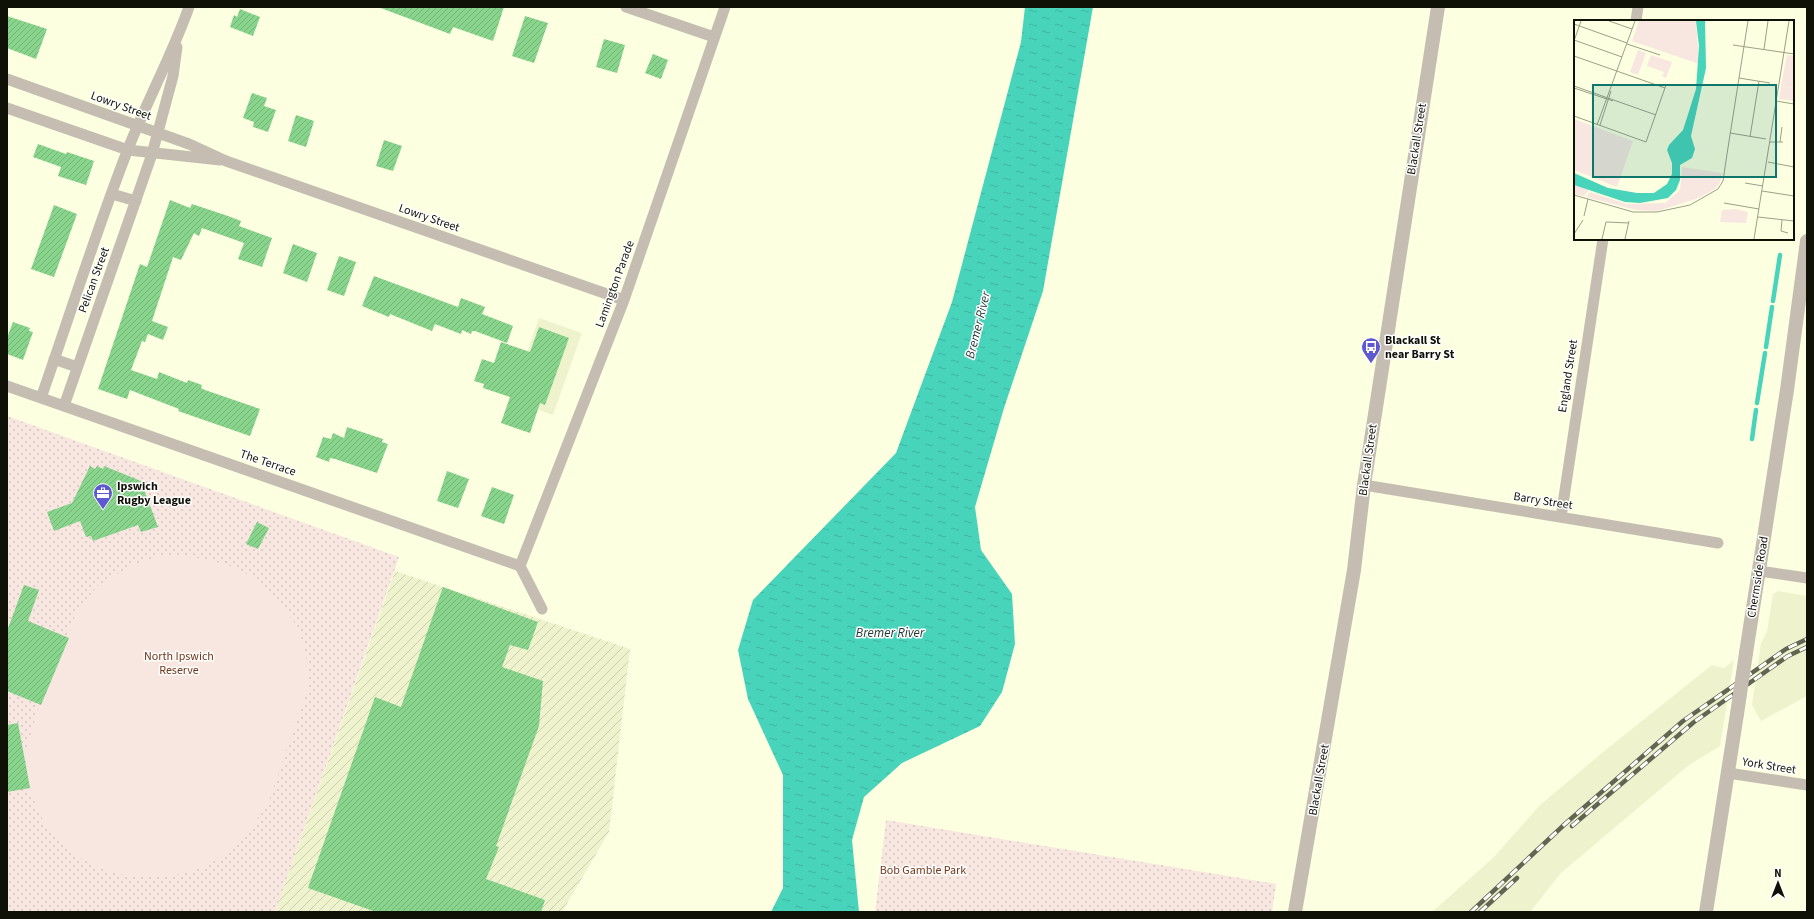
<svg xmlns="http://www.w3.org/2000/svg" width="1814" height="919" font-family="'Source Sans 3',sans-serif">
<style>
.built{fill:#eff3cd}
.industrial{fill:url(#industrial-furrows)}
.grass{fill:url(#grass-dots)}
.garden{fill:#f8e7e0}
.water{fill:url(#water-ripples)}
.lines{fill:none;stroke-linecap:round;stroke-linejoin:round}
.stream{stroke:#48d3bb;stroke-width:4.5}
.building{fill:url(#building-hatch)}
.minor{stroke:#c5bdb2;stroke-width:11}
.tertiary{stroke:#c5bdb2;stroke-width:14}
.rail-casing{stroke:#636553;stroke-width:4.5}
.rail{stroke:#fff;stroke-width:3;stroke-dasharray:9;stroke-linecap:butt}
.tertiary-bridge{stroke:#c5bdb2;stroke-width:14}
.labels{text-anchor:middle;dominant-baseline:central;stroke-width:3;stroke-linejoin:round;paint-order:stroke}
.street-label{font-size:12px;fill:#0f1006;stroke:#fff}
.poi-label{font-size:12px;font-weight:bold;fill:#0f1006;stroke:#fff;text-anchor:start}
.park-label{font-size:12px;fill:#71371b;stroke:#fff}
.water-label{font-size:13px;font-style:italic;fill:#203732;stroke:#fff}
.inset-road{fill:none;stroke:#9d9f89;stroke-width:1}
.view{fill:#0f766e;fill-opacity:0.15;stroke:#0f766e;stroke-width:2}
.inset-edge{fill:none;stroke:#0f1006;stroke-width:2}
</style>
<defs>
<pattern id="industrial-furrows" width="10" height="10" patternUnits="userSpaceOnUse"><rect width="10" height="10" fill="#eff3cd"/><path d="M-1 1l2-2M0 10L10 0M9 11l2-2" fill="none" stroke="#cccfaf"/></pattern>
<pattern id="grass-dots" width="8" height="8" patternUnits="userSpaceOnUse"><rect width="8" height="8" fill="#f8e7e0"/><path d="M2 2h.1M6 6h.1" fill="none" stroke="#d3c5bf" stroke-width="1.8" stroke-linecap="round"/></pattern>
<pattern id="water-ripples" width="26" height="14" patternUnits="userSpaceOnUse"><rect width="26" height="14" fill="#48d3bb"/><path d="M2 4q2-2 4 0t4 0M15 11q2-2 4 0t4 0" fill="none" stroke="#3eb49f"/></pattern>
<pattern id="building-hatch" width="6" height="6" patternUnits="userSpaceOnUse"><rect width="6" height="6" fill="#89d48d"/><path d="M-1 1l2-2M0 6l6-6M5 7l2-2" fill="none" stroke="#75b578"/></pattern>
</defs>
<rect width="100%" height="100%" fill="#fcffe0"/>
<path class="built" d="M539 318 582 333 553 415 510 400Z
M1778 591 1807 596V696L1761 721 1752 705 1761 643 1767 631 1773 594Z
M1734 660 1720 746 1689 765 1561 873 1530 912H1432L1494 857 1540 805 1608 748 1712 665 1724 668Z"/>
<path class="industrial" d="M395 571 630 649 609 832 562 912H275Z"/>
<path class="grass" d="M7 416 399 557 275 912H7Z
M886 820 1276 884 1272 912H875Z"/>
<path class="garden" d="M161 555 206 559 237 568 264 585 298 627 306 654 308 687 268 804 250 829 226 854 203 868 175 875 144 876 125 875 107 871 84 860 63 845 44 822 29 790 25 754 39 705 75 616 97 586 133 565Z"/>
<path class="water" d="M1025 7H1093L1043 291 1004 408 975 507 981 550 1012 594 1015 644 1002 692 980 726 902 763 864 797 852 840 859 912H771L783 888V775L748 699 738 650 753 600 896 453 952 302 1021 42Z"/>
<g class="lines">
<path class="stream" d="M1773 301 1780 255
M1766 347 1772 307
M1757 403 1765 353
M1752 439 1756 410"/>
</g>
<path class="building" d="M378 7H504L493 41 453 27 450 34Z
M240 9 260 17 253 36 230 27 234 15 237 17Z
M7 16 47 29 36 59 7 48Z
M525 16 548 23 534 63 512 56Z
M604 39 625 45 617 73 596 67Z
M653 54 668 60 661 79 645 73Z
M252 93 267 98 264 106 276 110 268 132 253 127 254 122 243 118Z
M296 115 314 121 306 147 288 141Z
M384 140 402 146 393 171 376 166Z
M38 144 66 154 67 152 94 161 86 185 58 176 61 167 33 157Z
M170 200 190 208 192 204 228 216 241 221 239 226 272 238 262 267 238 259 244 243 202 228 199 236 194 233 181 260 173 257 152 321 168 327 163 340 148 334 145 342 142 341 131 370 157 379 159 372 187 383 188 380 202 385 201 388 205 390 260 409 250 436 178 411 179 409 130 390 127 399 98 389 140 264 147 267Z
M54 205 77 214 54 277 31 269Z
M293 244 317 253 307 282 283 273Z
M339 256 356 262 344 296 327 290Z
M374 276 458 307 461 298 485 307 482 314 513 326 507 343 475 331H472L471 334 462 330 461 334 435 324 432 331 390 314 389 317 362 306Z
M13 322 30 328 29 331 33 332 23 360 7 354V338Z
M539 327 569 338 545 405 540 403 530 433 501 423 510 397 483 388 484 384 474 381 482 359 494 363 501 342 530 352Z
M347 427 383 439 382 442 388 444 377 473 335 459 330 458 329 462 316 457 323 437 331 439 333 433 344 438Z
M90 466 95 469 97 466 103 469 104 466 141 481 158 527 141 532 138 525 93 541 91 536 86 537 80 521 54 531 47 512 72 503Z
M447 471 469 479 458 508 437 501Z
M492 487 514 495 504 524 481 516Z
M257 522 269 528 258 549 246 544Z
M24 585 39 590 28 621 69 638 41 705 7 691V631Z
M443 587 538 622 528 650 510 645 502 667 543 681 539 726 496 846 499 847 486 879 545 900 541 912H376L308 888 375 697 401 707Z
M18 723 30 788 7 792V725Z"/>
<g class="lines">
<path class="minor" d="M626 7 714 37
M1636 21 1638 7
M7 79 189 144 226 161 624 300
M7 108 128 150 220 160
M112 194 136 201
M54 359 77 367
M7 386 520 566
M41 398C70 315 96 231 128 149 147 101 172 55 189 7
M64 406 152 154 173 76 177 47
M1364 485 1718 543
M1561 517 1603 239
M520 566 624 300 725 7
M520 566 542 609
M1759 571 1807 578
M1728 773 1807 785"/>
<path class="tertiary" d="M1746 653 1787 390 1807 241
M1295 912 1354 570 1364 485 1438 7
M1706 912 1737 714"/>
<defs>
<path id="rail" d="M1572 826 1694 722 1788 656 1807 647
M1471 912 1565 824 1683 721 1786 649 1807 639
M1480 912 1517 878"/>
</defs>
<use href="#rail" class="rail-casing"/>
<use href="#rail" class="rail"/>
<path class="tertiary-bridge" d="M1737 714 1746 653"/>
</g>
<defs>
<symbol id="bus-pin" viewBox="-11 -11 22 30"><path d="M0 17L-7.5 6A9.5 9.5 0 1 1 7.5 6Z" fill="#5e59d1" stroke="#fff"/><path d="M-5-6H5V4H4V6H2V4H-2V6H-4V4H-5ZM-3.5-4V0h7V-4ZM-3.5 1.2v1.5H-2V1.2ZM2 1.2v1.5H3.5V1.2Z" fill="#fff"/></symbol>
<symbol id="office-pin" viewBox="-11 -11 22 30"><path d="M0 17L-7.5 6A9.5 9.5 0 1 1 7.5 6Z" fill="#5e59d1" stroke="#fff"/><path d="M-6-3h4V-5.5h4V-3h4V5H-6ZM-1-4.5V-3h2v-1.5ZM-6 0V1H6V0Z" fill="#fff"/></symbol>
</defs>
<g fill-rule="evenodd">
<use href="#bus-pin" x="1360" y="336" width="22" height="30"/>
<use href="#office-pin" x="92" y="482" width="22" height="30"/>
</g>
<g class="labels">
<g class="street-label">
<text transform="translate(121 106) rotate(20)">Lowry Street</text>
<text transform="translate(1417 139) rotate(-81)">Blackall Street</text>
<text transform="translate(429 218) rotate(19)">Lowry Street</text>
<text transform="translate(94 280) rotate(-70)">Pelican Street</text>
<text transform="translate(615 284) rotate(-70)">Lamington Parade</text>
<text transform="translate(1568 376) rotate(-81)">England Street</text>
<text transform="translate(1368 460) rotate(-82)">Blackall Street</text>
<text transform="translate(268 463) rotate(19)">The Terrace</text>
<text transform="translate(1543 501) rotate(9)">Barry Street</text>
<text transform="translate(1758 577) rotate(-81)">Chermside Road</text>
<text transform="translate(1769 766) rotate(9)">York Street</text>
<text transform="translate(1319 780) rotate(-80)">Blackall Street</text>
</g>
<g class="poi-label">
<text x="1385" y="340">Blackall St<tspan x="1385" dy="14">near Barry St</tspan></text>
<text x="117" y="486">Ipswich<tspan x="117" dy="14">Rugby League</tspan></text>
</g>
<g class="park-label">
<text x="179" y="656">North Ipswich<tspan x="179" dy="14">Reserve</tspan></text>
<text x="923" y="870">Bob Gamble Park</text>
</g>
<g class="water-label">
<text transform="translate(978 325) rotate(-76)">Bremer River</text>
<text x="890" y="633">Bremer River</text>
</g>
</g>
<g transform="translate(1574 20)">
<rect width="220" height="220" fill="#fcffe0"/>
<path d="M65 1H122L125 44 58 21ZM64 30 72 33 64 55 56 52ZM77 35 98 42 92 58 88 56 90 52 73 46ZM207 66 220 68V81L205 79ZM0 99 59 121 43 167 0 150ZM108 147 148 153 146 163 141 169 122 179 83 191 62 190 12 177 16 172 53 184 91 183 106 170ZM0 165 8 167 15 170 10 176 0 174Z" fill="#f8e7e0"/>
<path d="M77 2 91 7 84 27 70 23ZM95 8 109 13 102 34 87 29ZM213 35 220 36V68L207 66ZM0 105 16 113 8 134 0 132ZM21 137a15 15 0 1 1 30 0a15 15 0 1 1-30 0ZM162 189 174 192 172 203 146 202 148 190Z" fill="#f8e7e0"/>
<path d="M122 1H131L132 48 117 116 121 129 118 138 106 145V160L102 170 94 178 66 183 51 182 0 165V153L34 168 63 173H80L93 164 98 154V143L93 130 95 125 109 110 122 69 125 26Z" fill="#48d3bb"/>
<path class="inset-road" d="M35 1 58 9M0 4 53 23M0 20 48 37M0 21 7 1M53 24 86 35M159 25 220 34M190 29 194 1M0 36 91 68M165 58 196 63M0 66 82 95M0 68 39 81M202 81 220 84M0 96 72 122M23 105 61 1M26 105 37 71M156 113 192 119M176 117 185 61M72 122 92 65M196 122H209M206 122 208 107M194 142 220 147M171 163 189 166M188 171 220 176M0 175 59 192H83L116 185 144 169 149 161 153 134 174 1M150 183 185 189M10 196 14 179M184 197 220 201M208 200 207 211 214 213M0 214 9 200M28 219 32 202 55 203M51 219 55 201M180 219 215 1"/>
<path class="view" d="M19 65H202V157H19Z"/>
<rect width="220" height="220" class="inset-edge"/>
</g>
<rect width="1814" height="919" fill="none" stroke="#0f1006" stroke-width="16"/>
<g transform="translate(1778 883)" stroke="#ffffff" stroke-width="3" paint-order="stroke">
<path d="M0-3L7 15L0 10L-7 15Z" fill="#0f1006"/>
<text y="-6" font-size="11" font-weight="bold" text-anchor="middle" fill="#0f1006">N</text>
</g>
</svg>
